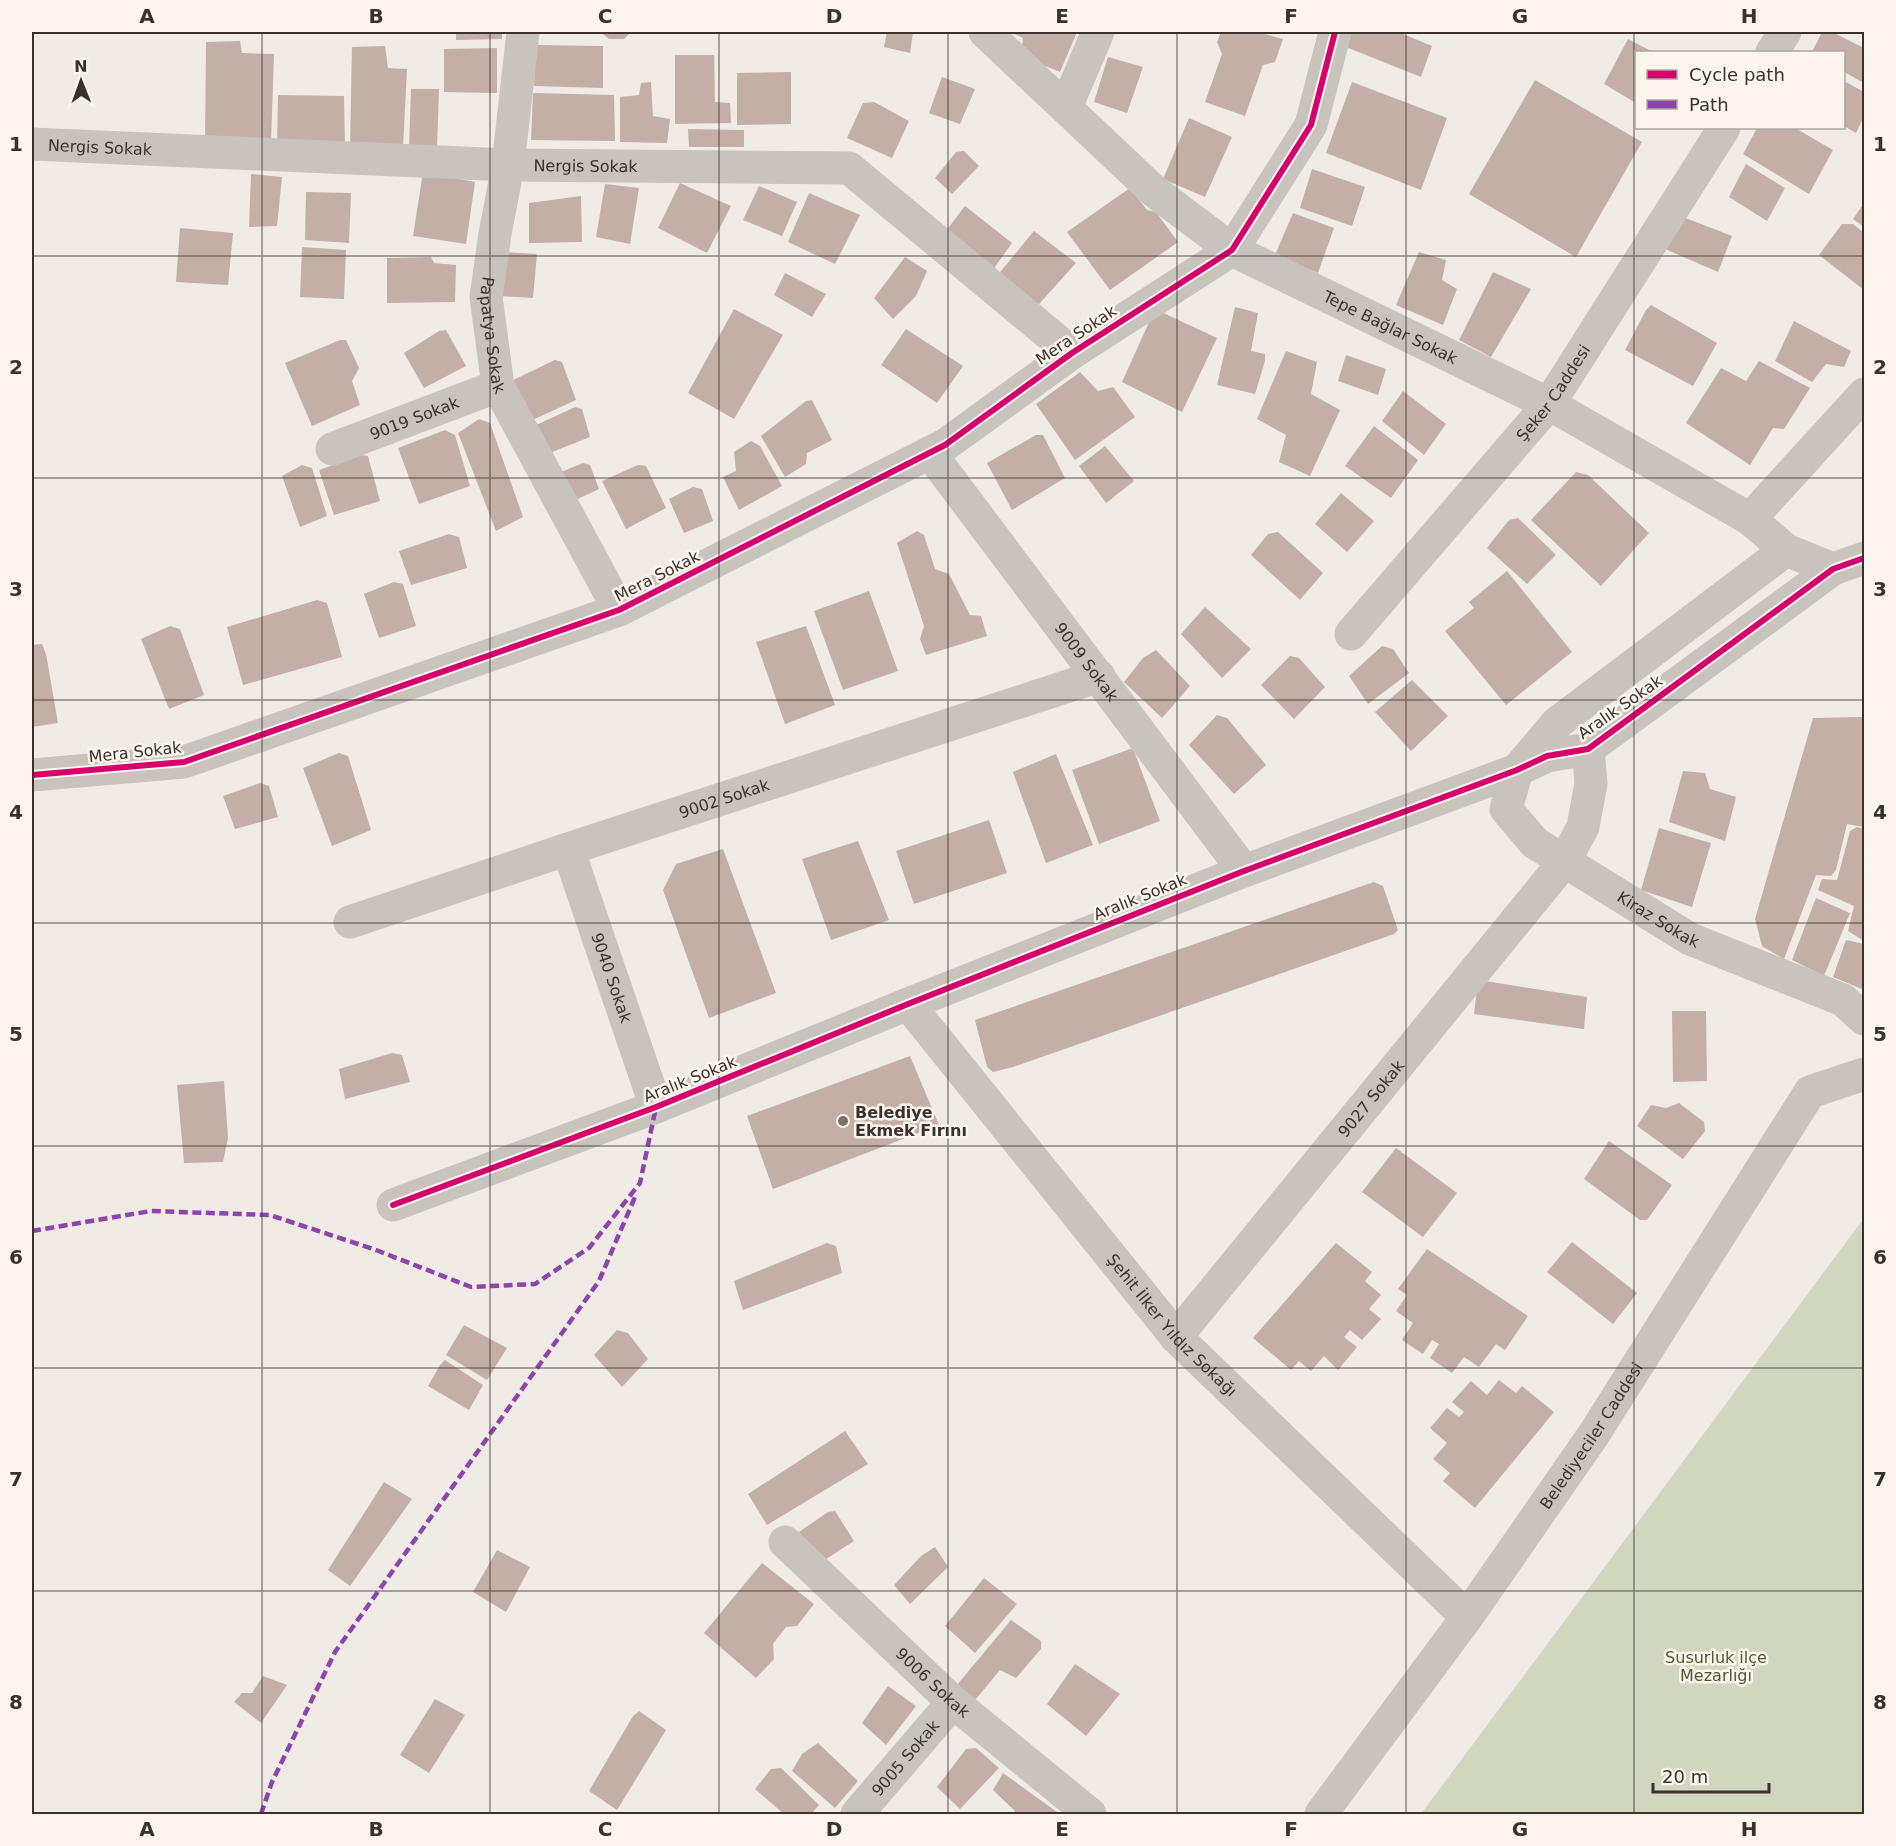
<svg xmlns="http://www.w3.org/2000/svg" width="1896" height="1846" font-family="'DejaVu Sans',sans-serif">
<style>
.green{fill:#d1d6bf}
.building{fill:#c3afa7}
.lines{fill:none;stroke-linecap:round;stroke-linejoin:round}
.minor{stroke:#c9c3be;stroke-width:33}
.quiet{stroke:#8e44ad;stroke-width:4.5;stroke-dasharray:9 4.5;stroke-linecap:butt}
.cycleway-casing{stroke:#fbf5ee;stroke-width:10}
.cycleway{stroke:#d6006c;stroke-width:6}
.grid{fill:none;stroke:#3b302b;stroke-width:1.5;stroke-opacity:0.55}
.poi-dot{fill:#7a716c;stroke:#fbf5ee;stroke-width:2}
.labels{text-anchor:middle;dominant-baseline:central;stroke-width:5;stroke-linejoin:round;paint-order:stroke}
.street-label{font-size:16px;fill:#3b302b;stroke:#fbf5ee}
.poi-label{font-size:16px;font-weight:bold;fill:#3b302b;stroke:#fbf5ee;text-anchor:start}
.park-label{font-size:16px;fill:#4a5a2e;stroke:#fbf5ee}
.neatline{fill:none;stroke:#3b302b;stroke-width:2}
.grid-label{font-size:20px;text-anchor:middle;font-weight:bold;fill:#3b302b}
</style>
<rect width="100%" height="100%" fill="#f0ebe5"/>
<path class="green" d="M1864 1218V1814H1421Z"/>
<path class="building" d="M456 32H502V39L456 40Z
M600 32H631L624 39H609Z
M887 32H913L910 53 884 47Z
M1010 32H1077L1060 72 1021 56 1023 38Z
M1221 32H1257L1283 39 1275 62 1263 65 1245 116 1205 102 1222 54 1217 42Z
M1346 32H1398L1432 46 1421 77 1341 45Z
M1822 32H1832L1864 48V83L1844 72V52H1812Z
M1628 39 1653 52H1636V103L1604 84Z
M240 41 242 53 274 54 271 144 205 142 206 42Z
M535 45 603 46V88L534 86Z
M385 46 388 68 407 69 403 148 350 147 352 47Z
M497 48V93L444 92V49Z
M675 55H714L715 102 730 103 731 123 675 124Z
M1108 57 1143 67 1127 113 1094 102Z
M791 72V124L737 125V73Z
M942 77 975 89 960 124 929 113Z
M1535 80 1642 142 1576 257 1469 194Z
M1844 81 1864 92V116L1856 133 1844 126Z
M651 82 653 116 670 119 667 143 620 142V97L639 95 641 83Z
M1352 82 1447 118 1421 190 1326 153Z
M411 89H439L437 149H409Z
M533 93 614 95 615 141 531 140Z
M278 95 344 96 345 146H277Z
M874 102 909 121 892 158 847 138 863 103Z
M1189 118 1232 137 1205 197 1163 179Z
M1757 128H1795L1833 150 1809 194 1743 154Z
M688 129 744 130V147H689Z
M964 151 979 166 952 194 935 178 956 152Z
M1746 164 1785 188 1767 221 1729 197Z
M1312 169 1365 187 1352 226 1300 208Z
M423 172 475 182 466 244 413 236Z
M251 174 282 177 277 226 249 227Z
M680 183 731 206 707 253 658 228Z
M605 184 639 188 630 244 596 237Z
M759 186 797 202 782 236 743 220Z
M1130 188 1147 210 1156 212 1178 242 1110 290 1067 232Z
M306 192 351 193 349 243 305 240Z
M809 193 860 215 835 264 788 242Z
M581 196 582 242 529 243V203Z
M1864 203V227L1853 219Z
M965 206 1012 243 987 278 939 240Z
M1293 213 1334 228 1318 273 1275 255Z
M1678 215 1732 236 1718 272 1665 249Z
M1842 224H1853L1864 233V290L1819 255Z
M180 228 233 233 228 285 176 282Z
M1034 231 1076 263 1030 314 992 282Z
M302 247 346 250 344 299 300 297Z
M503 252 537 254 533 298 499 296Z
M1419 252 1446 260 1442 280 1457 289 1443 325 1396 305Z
M431 257 434 263 456 265 455 302 387 303V258Z
M905 257 927 271 916 296 893 319 874 298Z
M1493 272 1531 289 1491 357 1459 340Z
M785 273 826 294 812 317 774 295Z
M1651 305 1717 343 1693 386 1625 350 1646 310Z
M1235 307 1258 313 1251 351 1265 354V361L1255 394 1217 385Z
M734 309 783 335 734 419 688 393Z
M1155 309 1217 338 1182 412 1122 382Z
M1794 321 1851 351 1844 367 1826 364 1812 382 1775 361Z
M906 329 963 366 937 403 881 365Z
M446 330 466 366 424 388 404 353 439 331Z
M340 340H346L359 368 352 381 360 405 312 426 285 363Z
M1286 351 1317 362 1311 394 1340 410 1310 476 1279 462 1286 435 1257 419Z
M1346 355 1386 369 1378 395 1338 381Z
M555 360 562 362 576 400 528 422 509 382Z
M1759 361 1810 388 1784 429 1773 428 1750 465 1686 423 1721 368 1746 381Z
M1080 372 1098 391 1113 387 1135 417 1075 460 1036 404Z
M1403 391 1446 424 1424 455 1382 421Z
M812 400 832 440 807 453 806 464 785 477 761 436 806 401Z
M575 407 582 409 590 437 542 456 532 427Z
M479 419 490 423 523 517 496 531 458 433Z
M1374 426 1418 460 1391 498 1345 466Z
M445 430 455 435 470 486 419 504 398 448Z
M1036 435H1043L1065 478 1012 510 987 463Z
M751 441 760 446 782 486 739 510 723 477 736 471 734 452Z
M1105 446 1134 481 1106 503 1079 466Z
M361 455 368 456 380 501 334 515 319 470Z
M583 463 590 465 599 489 563 506 549 477Z
M302 465 312 468 327 516 300 527 282 476Z
M638 465 646 466 666 508 626 529 602 481Z
M1576 472 1588 475 1649 533 1601 586 1531 520Z
M693 487 702 489 713 521 684 533 669 499Z
M1341 493 1374 521 1347 552 1315 524Z
M1518 518 1556 555 1527 584 1487 548 1509 520Z
M917 531 924 535 935 569 949 574 970 615 981 616 987 636 926 655 920 639 924 626 897 543Z
M1278 532 1323 573 1300 600 1251 555 1268 534Z
M449 534 459 537 467 568 411 585 399 551Z
M1507 571 1572 652 1506 705 1445 631 1474 608 1469 602Z
M394 582 403 584 416 626 379 638 364 594Z
M869 591 898 671 843 690 814 611Z
M317 600 327 603 342 657 243 685 227 627Z
M1205 607 1251 649 1222 678 1181 634Z
M170 626 180 629 204 695 169 709 141 639Z
M806 626 835 705 785 724 756 642Z
M42 644 46 654 58 723 32 727V645Z
M1382 646 1393 649 1409 673 1368 704 1349 676Z
M1156 650 1190 686 1162 718 1124 682 1143 658Z
M1290 656 1299 658 1325 687 1294 719 1261 685Z
M1412 680 1448 716 1411 751 1375 712Z
M1217 715 1227 718 1266 765 1234 794 1189 745Z
M1864 717V827L1847 824 1836 870 1831 876 1816 875 1784 959 1762 946 1755 919 1813 718Z
M1133 748 1160 821 1099 844 1072 770Z
M339 753 348 756 371 830 332 846 303 768Z
M1056 754 1093 845 1046 863 1013 772Z
M1683 771 1705 773 1710 789 1736 797 1725 841 1669 822Z
M260 783 269 786 278 817 235 829 223 796Z
M989 820 1007 873 914 904 896 851Z
M1857 827 1864 829V941L1848 931 1854 906 1818 890 1822 879 1837 880 1850 831Z
M1659 828 1711 843 1692 907 1641 890Z
M858 841 889 920 831 940 802 859Z
M723 849 776 993 709 1018 663 890 676 864Z
M1374 882 1383 886 1398 930 1394 934 1013 1067 993 1072 987 1067 975 1020Z
M1816 898 1850 913 1824 976 1792 960Z
M1846 940 1864 944V990L1833 977Z
M1478 980 1587 997 1584 1029 1474 1014Z
M1672 1011H1706L1707 1081 1673 1082Z
M392 1053 402 1055 410 1082 345 1099 339 1069Z
M910 1056 939 1125 773 1189 747 1116Z
M224 1081 228 1138 223 1162 184 1163 177 1085Z
M1679 1103 1704 1122 1705 1131 1683 1159 1637 1126 1651 1105 1666 1108Z
M1609 1141 1672 1185 1647 1220H1640L1584 1179Z
M1396 1148 1457 1193 1423 1237 1362 1192Z
M1572 1242 1637 1293 1613 1324 1547 1272Z
M827 1243 836 1246 842 1273 743 1310 734 1281Z
M1336 1243 1372 1272 1365 1281 1381 1295 1369 1309 1381 1319 1362 1340 1350 1330 1344 1337 1357 1347 1338 1370 1324 1356 1311 1371 1299 1361 1291 1370 1253 1338Z
M1427 1249 1528 1316 1505 1350 1496 1344 1479 1367 1464 1357 1452 1373 1430 1358 1439 1344 1432 1340 1423 1354 1402 1340 1413 1323 1396 1311 1407 1295 1398 1289Z
M464 1325 507 1348 487 1380 446 1355Z
M617 1330 628 1333 648 1359 622 1387 594 1355Z
M445 1360 483 1385 469 1410 428 1386 440 1365Z
M1499 1380 1516 1393 1522 1386 1554 1412 1475 1508 1443 1481 1450 1473 1433 1459 1447 1443 1430 1428 1447 1408 1459 1417 1464 1412 1452 1402 1471 1381 1487 1395Z
M845 1431 868 1464 767 1525 748 1494Z
M384 1482 412 1499 350 1586 328 1570Z
M835 1511 854 1541 820 1563 799 1532 828 1512Z
M935 1547 948 1567 910 1604 894 1585 921 1556Z
M497 1550 530 1567 506 1612 473 1592Z
M762 1563 814 1604 797 1626 786 1627 773 1644 774 1659 756 1678 704 1633Z
M984 1578 1017 1604 975 1653 945 1626Z
M1011 1620 1041 1641V1649L1016 1678 1000 1670 976 1699 963 1697 957 1685Z
M1075 1664 1120 1694 1086 1736 1047 1704Z
M263 1676 287 1685 261 1723 234 1702 242 1693H252Z
M888 1686 916 1706 886 1745 862 1723Z
M435 1699 465 1715 429 1773 400 1755Z
M639 1711 666 1730 617 1810 589 1791 633 1716Z
M818 1743 858 1781 835 1808 792 1771 802 1754Z
M976 1748 999 1768 960 1809 937 1787 966 1749Z
M781 1768 819 1805 811 1814H784L755 1789 771 1769Z
M1003 1773 1057 1812 1055 1814H1013L1015 1811 993 1790Z"/>
<g class="lines">
<g class="minor">
<path id="s1" d="M523 32 508 165 495 234 486 297 498 386 619 610"/>
<path id="s2" d="M985 32 1154 191 1232 250 1549 404 1750 519 1786 550 1833 569"/>
<path d="M1772 52 1785 32"/>
<path d="M1066 107 1098 32"/>
<path id="s3" d="M32 144 508 165 849 168 1072 353"/>
<path id="s4" d="M332 449 498 386"/>
<path id="s5" d="M930 453 1244 871"/>
<path d="M1750 519 1864 394"/>
<path id="s6" d="M1786 550 1557 723 1517 770 1506 809 1535 843 1690 939 1843 1000 1864 1019"/>
<path id="s7" d="M1351 634 1549 404 1724 128"/>
<path d="M32 775 184 762 619 610 945 445 1072 353 1232 250 1311 125 1335 32"/>
<path id="s8" d="M568 849 656 1107"/>
<path id="s9" d="M350 922 568 849 1099 676"/>
<path id="s10" d="M908 1004 1176 1337 1467 1617"/>
<path d="M393 1205 656 1107 908 1004 1244 871 1517 770 1547 756 1588 749 1833 569 1864 558"/>
<path id="s11" d="M1176 1337 1564 862 1583 827 1591 783 1588 749"/>
<path id="s12" d="M785 1542 953 1702 1090 1814"/>
<path id="s13" d="M857 1814 953 1702"/>
<path id="s14" d="M1321 1814 1467 1617 1594 1434 1810 1092 1864 1074"/>
</g>
<path class="quiet" d="M32 1231 151 1211 270 1215 376 1250 471 1287 535 1284 589 1248 640 1183 656 1107
M261 1814 272 1782 335 1652 599 1281 635 1197"/>
<defs>
<path id="cycleway" d="M32 775 184 762 619 610 945 445 1072 353 1232 250 1311 125 1335 32
M393 1205 656 1107 908 1004 1244 871 1517 770 1547 756 1588 749 1833 569 1864 558"/>
</defs>
<use href="#cycleway" class="cycleway-casing"/>
<use href="#cycleway" class="cycleway"/>
</g>
<path class="grid" d="M262 32V1814M490 32V1814M719 32V1814M948 32V1814M1177 32V1814M1406 32V1814M1634 32V1814M32 256H1864M32 478H1864M32 700H1864M32 923H1864M32 1146H1864M32 1368H1864M32 1591H1864"/>
<circle class="poi-dot" cx="843" cy="1121" r="6"/>
<g class="labels">
<g class="street-label">
<text stroke="none"><textPath href="#s3" startOffset="68">Nergis Sokak</textPath></text>
<text stroke="none"><textPath href="#s3" startOffset="554">Nergis Sokak</textPath></text>
<text stroke="none"><textPath href="#s2" startOffset="506">Tepe Bağlar Sokak</textPath></text>
<text stroke="none"><textPath href="#s1" startOffset="306">Papatya Sokak</textPath></text>
<text transform="translate(1076 335) rotate(-34)">Mera Sokak</text>
<text stroke="none"><textPath href="#s7" startOffset="315">Şeker Caddesi</textPath></text>
<text stroke="none"><textPath href="#s4" startOffset="88">9019 Sokak</textPath></text>
<text transform="translate(657 576) rotate(-27)">Mera Sokak</text>
<text stroke="none"><textPath href="#s5" startOffset="261">9009 Sokak</textPath></text>
<text transform="translate(1620 707) rotate(-35)">Aralık Sokak</text>
<text transform="translate(135 752) rotate(-6)">Mera Sokak</text>
<text stroke="none"><textPath href="#s9" startOffset="394">9002 Sokak</textPath></text>
<text transform="translate(1140 897) rotate(-22)">Aralık Sokak</text>
<text stroke="none"><textPath href="#s6" startOffset="579">Kiraz Sokak</textPath></text>
<text stroke="none"><textPath href="#s8" startOffset="136">9040 Sokak</textPath></text>
<text transform="translate(690 1079) rotate(-22)">Aralık Sokak</text>
<text stroke="none"><textPath href="#s11" startOffset="308">9027 Sokak</textPath></text>
<text stroke="none"><textPath href="#s10" startOffset="416">Şehit İlker Yıldız Sokağı</textPath></text>
<text stroke="none"><textPath href="#s14" startOffset="465">Belediyeciler Caddesi</textPath></text>
<text stroke="none"><textPath href="#s12" startOffset="204">9006 Sokak</textPath></text>
<text stroke="none"><textPath href="#s13" startOffset="74">9005 Sokak</textPath></text>
</g>
<g class="poi-label">
<text x="855" y="1112">Belediye<tspan x="855" dy="18">Ekmek Fırını</tspan></text>
</g>
<g class="park-label">
<text x="1716" y="1657">Susurluk ilçe<tspan x="1716" dy="18">Mezarlığı</tspan></text>
</g>
</g>
<rect width="1896" height="1846" fill="none" stroke="#fbf5ee" stroke-width="66"/>
<rect x="1635" y="51" width="210" height="78" fill="#fbf5ee" stroke="#aea6a0" stroke-width="1.5"/>
<rect x="1647" y="70" width="30" height="9" fill="#d6006c" stroke="#aea6a0" stroke-width="1.5"/>
<text x="1689" y="81" font-size="18" fill="#3b302b">Cycle path</text>
<rect x="1647" y="100" width="30" height="9" fill="#8e44ad" stroke="#aea6a0" stroke-width="1.5"/>
<text x="1689" y="111" font-size="18" fill="#3b302b">Path</text>
<g transform="translate(81 81) rotate(359)" stroke="#fbf5ee" stroke-width="4.5" paint-order="stroke">
<path d="M0-4.5L10 22L0 15L-10 22Z" fill="#3b302b"/>
<text y="-9" font-size="16" font-weight="bold" text-anchor="middle" fill="#3b302b">N</text>
</g>
<path d="M1653 1783v9h116v-9" fill="none" stroke="#3b302b" stroke-width="3"/>
<text x="1662" y="1783" font-size="18" fill="#3b302b" stroke="#fbf5ee" stroke-width="4.5" paint-order="stroke">20 m</text>
<rect x="33" y="33" width="1830" height="1780" class="neatline"/>
<g class="grid-label">
<text x="147" y="23">A</text>
<text x="376" y="23">B</text>
<text x="605" y="23">C</text>
<text x="834" y="23">D</text>
<text x="1062" y="23">E</text>
<text x="1291" y="23">F</text>
<text x="1520" y="23">G</text>
<text x="1749" y="23">H</text>
<text x="16" y="151">1</text>
<text x="1880" y="151">1</text>
<text x="16" y="374">2</text>
<text x="1880" y="374">2</text>
<text x="16" y="596">3</text>
<text x="1880" y="596">3</text>
<text x="16" y="819">4</text>
<text x="1880" y="819">4</text>
<text x="16" y="1041">5</text>
<text x="1880" y="1041">5</text>
<text x="16" y="1264">6</text>
<text x="1880" y="1264">6</text>
<text x="16" y="1486">7</text>
<text x="1880" y="1486">7</text>
<text x="16" y="1709">8</text>
<text x="1880" y="1709">8</text>
<text x="147" y="1836">A</text>
<text x="376" y="1836">B</text>
<text x="605" y="1836">C</text>
<text x="834" y="1836">D</text>
<text x="1062" y="1836">E</text>
<text x="1291" y="1836">F</text>
<text x="1520" y="1836">G</text>
<text x="1749" y="1836">H</text>
</g>
</svg>
